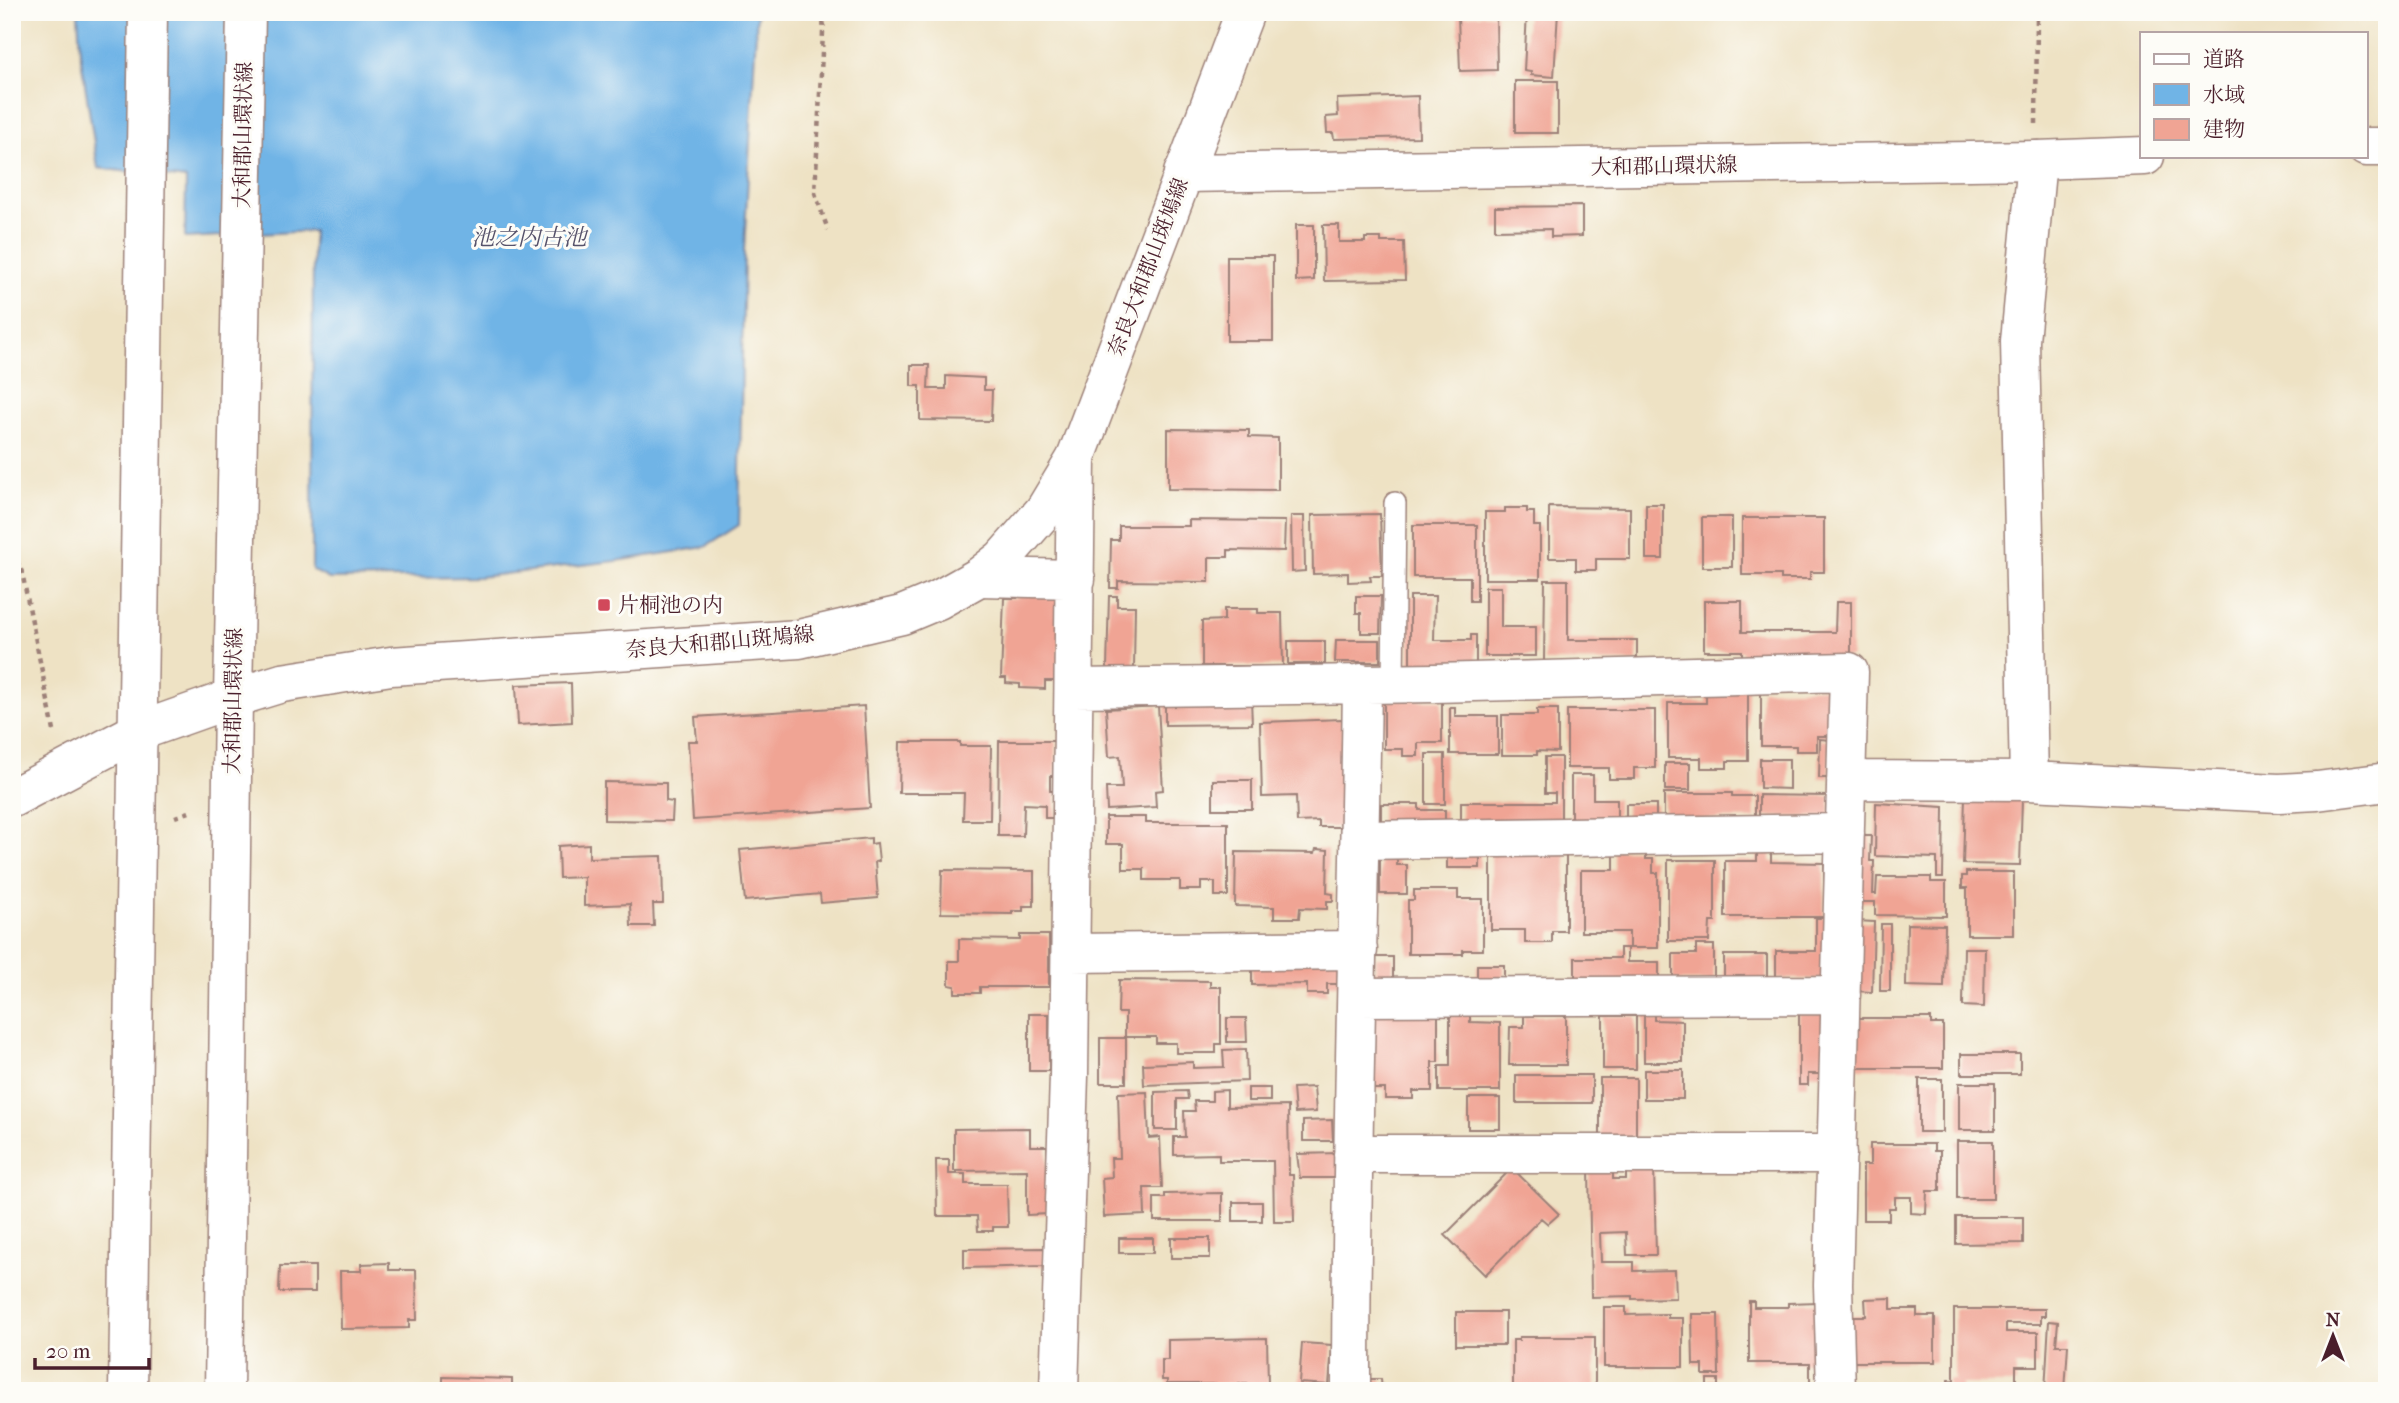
<svg xmlns="http://www.w3.org/2000/svg" width="2399" height="1403" font-family="'IM FELL French Canon','Noto Serif JP',serif">
<style>
.water{fill:#70b4e6;stroke:#5d6a88;stroke-width:2}
.building{fill:#f0a494}
.lines{fill:none;stroke-linecap:round;stroke-linejoin:round}
.lane-casing{stroke:#9c8078;stroke-width:24}
.street-casing{stroke:#9c8078;stroke-width:41}
.secondary-casing{stroke:#9c8078;stroke-width:41}
.primary-casing{stroke:#9c8078;stroke-width:41}
.path{stroke:#9c8078;stroke-width:4.5;stroke-dasharray:5 5;stroke-linecap:butt}
.lane{stroke:#fff;stroke-width:21}
.street{stroke:#fff;stroke-width:38}
.secondary{stroke:#fff;stroke-width:38}
.primary{stroke:#fff;stroke-width:38}
.poi-dot{fill:#d1495b;stroke:#fdfcf7;stroke-width:2.5}
.labels{text-anchor:middle;dominant-baseline:central;stroke-width:6;stroke-linejoin:round;paint-order:stroke}
.street-label{font-size:21px;fill:#4a1f2b;stroke:#fdfcf7}
.poi-label{font-size:21px;fill:#4a1f2b;stroke:#fdfcf7;text-anchor:start}
.water-label{font-size:23px;font-style:italic;fill:#57536c;stroke:#fdfcf7}
</style>
<rect width="100%" height="100%" fill="#fdfcf7"/>
<filter id="ink" filterUnits="userSpaceOnUse"><feTurbulence type="fractalNoise" baseFrequency=".0143" numOctaves="2"/><feDisplacementMap in="SourceGraphic" scale="14" xChannelSelector="R" yChannelSelector="G"/><feConvolveMatrix kernelMatrix="1 2 1 2 8 2 1 2 1" color-interpolation-filters="sRGB"/></filter>
<filter id="wash" filterUnits="userSpaceOnUse"><feTurbulence type="fractalNoise" baseFrequency=".00686" numOctaves="4" result="noise"/><feDisplacementMap in="SourceGraphic" scale="28" xChannelSelector="R" yChannelSelector="G"/><feGaussianBlur stdDeviation="1.57" result="paint"/><feColorMatrix in="noise" values="0 0 0 0 0 0 0 0 0 0 0 0 0 0 0 0 0 1.4 0 .05"/><feComposite in="paint" operator="in"/></filter>
<g filter="url(#wash)">
<rect width="100%" height="100%" fill="#eee2c4"/>
<path class="water" d="M78 12H757L744 251 739 525 705 547 616 561 479 577 329 579 312 570 313 231 185 238 186 179 98 168 80 52Z"/>
<g id="blocks">
<path class="building" d="M1527 12H1558L1554 77 1531 75V72L1524 71Z
M1496 14 1497 70 1460 71 1458 16Z
M1515 81H1558V133H1515Z
M1418 96 1419 137 1334 139 1333 133H1327L1326 117 1338 116 1337 99Z
M1582 206V236L1551 237V229L1495 230V207Z
M1296 225H1314V280L1296 281Z
M1323 225H1339V242H1365V238H1381V242H1404L1405 280 1324 281Z
M1227 256H1273V341H1227Z
M911 365H929L928 389H946V376L984 378V390H992L991 421 920 420V386H911Z
M1168 429 1249 430V437L1278 438V490L1168 489Z
M1646 504H1663V559H1646Z
M1549 507 1630 508V559H1596V570H1576V558H1549Z
M1505 508H1527V512H1534V526H1540V579H1485V512H1505Z
M1380 514 1382 576H1370L1371 581 1348 582V573L1313 574 1312 515Z
M1291 516H1304L1305 571 1292 572Z
M1702 517H1732V567H1702Z
M1742 518H1824V572H1810V579H1781V575H1742Z
M1189 520 1285 521 1284 551 1228 550V557H1209V582L1118 581V588H1110L1111 540H1119V526H1189Z
M1413 525H1477V601H1470V577H1413Z
M1545 580H1568V640H1637V662L1544 661Z
M1485 587H1501V627H1536V656H1485Z
M1017 594 1060 596 1058 681H1045V689L1020 688V684L1006 683V678H1001L1004 598H1017Z
M1109 596H1117V606H1135L1134 669 1107 668Z
M1356 596H1381L1380 633H1361V613H1356Z
M1410 596H1435L1434 640H1471V635H1476V665H1410Z
M1704 601H1742V632H1835L1836 602H1851V657H1742V651H1704Z
M1224 609H1258V613H1282L1283 666H1202V621L1224 620Z
M1336 640H1380V662H1335Z
M1288 641H1325V664H1288Z
M571 683 572 722 518 725 516 685Z
M1706 687H1748V761H1727V768H1701V758H1668V703H1706Z
M1829 688V736H1817V751H1796V746H1761V690Z
M1251 699 1252 724 1165 725V701Z
M1384 700H1442V743H1418V756H1403V749H1384Z
M864 706 870 808 693 820 688 741H697L695 717Z
M1158 706 1163 790 1155 791 1156 807 1107 810 1106 788H1122L1120 756 1109 757 1106 709Z
M1450 707H1455V716H1498V754H1450Z
M1537 709H1558V752L1537 751V755H1502V715H1537Z
M1567 710H1655V768H1634V779H1609V768H1567Z
M1342 719 1344 827H1319V821L1297 822 1296 796 1262 797 1260 722Z
M1820 739 1830 740 1829 778H1819Z
M999 741H1056V776H1050V791H1056V818H1045V805L1024 804 1023 836H998Z
M900 742H960V746H991L990 820H963L964 793H899Z
M1426 754H1445V804H1426Z
M1545 757H1561V824H1461V802H1555V793H1545Z
M1760 759H1789V789L1760 788Z
M1665 763H1690V790H1665Z
M1571 775H1593V799H1617V822H1571Z
M1213 780H1252V809H1213Z
M604 782 666 783V801L673 802 672 821 604 820Z
M1664 793H1732V796H1755V819H1664Z
M1759 795 1830 796V817H1759Z
M1965 797 2022 799 2020 865 1963 864Z
M1876 803 1944 807 1943 878H1937V858L1875 856Z
M1381 804H1419V810H1445V826H1381Z
M1626 804H1656V821H1626Z
M1106 817H1146V823H1228V896H1215V882H1201V890H1180V880H1144V869H1123V844H1106Z
M1860 836H1871L1870 861H1874L1873 894H1876L1877 877H1931V882H1946V916L1875 915V902H1859Z
M871 838V844L877 843 879 861 875 862 878 898 821 903 820 894 745 901 740 850Z
M589 844V858L662 856 663 904H653L654 926H631L630 904 584 906V877L559 878 558 846Z
M1316 849 1328 850 1327 893 1333 894V901H1327V909L1300 908 1299 918H1274V907L1235 906 1236 852 1315 853Z
M1757 849H1771V862L1824 863V917H1725V861H1757Z
M1614 850H1646V859H1653V873H1658V948H1629V932H1581V870H1614Z
M1491 852H1566V931H1552V943H1525V930H1491Z
M1447 853H1480V868H1447Z
M1380 855H1397V865H1407V894H1380Z
M1668 860H1715V922H1710L1709 941H1668Z
M942 870 1034 871V906H1023V911H1012V914L941 913Z
M1966 872H2014V935H1967V888H1962V876H1966Z
M1414 890H1458V899H1483V950H1463V954H1408V900H1414Z
M1816 918H1830L1829 979H1776V951H1816Z
M1857 921 1874 922 1872 992 1855 991Z
M1881 924H1890V991H1880Z
M1907 924 1945 925 1944 987 1906 986Z
M1020 935H1049V987H980V993H955V986L949 985V961H959V939L1020 940Z
M1696 945H1714V981H1673V954H1696Z
M1620 948H1627V962H1659V984L1575 983V958H1620Z
M1964 948H1985L1984 1007 1963 1006Z
M1724 955H1767V980L1724 979Z
M1344 956V984H1327V994H1307V984L1252 985V957Z
M1376 957H1393V987L1375 986Z
M1477 965H1504V984H1477Z
M1119 980 1210 981V987H1221V1044H1216V1053H1176V1043H1156V1037H1125V1013H1118Z
M1644 1007H1654V1020L1683 1021V1062H1644Z
M1450 1008H1470V1022L1500 1023V1091H1439V1066H1450Z
M1374 1012H1438V1062H1432V1091H1413V1099H1385V1089H1374Z
M1029 1014H1049V1071H1029Z
M1799 1014H1826V1074H1808V1085H1799Z
M1524 1016H1566V1065H1509L1510 1027H1524Z
M1603 1016H1636V1069H1603Z
M1227 1018H1246L1247 1042H1227Z
M1858 1018H1931V1024H1943V1068H1858Z
M1100 1038H1126V1083H1100Z
M1246 1049 1247 1081 1144 1085 1143 1064 1193 1062V1068L1224 1067 1223 1050Z
M1961 1054H2020V1074H1961Z
M1644 1070H1683V1099H1644Z
M1516 1075H1592V1103H1516Z
M1600 1078H1636V1137H1600Z
M1919 1079H1942V1132H1919Z
M1959 1083H1995V1130H1959Z
M1314 1087 1316 1112 1295 1113 1293 1088Z
M1248 1088H1270V1101H1248Z
M1227 1090V1107L1288 1106 1289 1175H1293L1294 1222H1274L1273 1161H1219V1154L1174 1155V1137H1185L1184 1111H1195L1194 1101H1212V1091Z
M1187 1091 1188 1099H1177V1130H1155V1092Z
M1147 1092 1149 1138 1160 1137 1162 1188H1144L1145 1215 1104 1217 1102 1178 1112 1177 1111 1158H1120L1118 1093Z
M1468 1098H1500V1129H1468Z
M1332 1120 1333 1141H1303V1121Z
M1030 1128V1146H1047L1048 1214 1027 1215V1170L954 1171V1129Z
M1957 1141H1993V1199H1957Z
M1870 1144H1934V1151H1940V1191H1927L1926 1214 1911 1213V1197H1895V1208H1889V1220H1863V1165H1870Z
M1340 1153 1341 1178H1300L1297 1154Z
M936 1160H949V1174H965V1184H1007L1008 1227H993V1231H978L977 1216H937Z
M1613 1166V1179H1626V1167L1654 1166 1656 1255H1627L1626 1232 1600 1233 1601 1262H1634V1271L1675 1270 1676 1298 1632 1299V1296L1591 1297 1589 1167Z
M1512 1168 1559 1214 1548 1224 1541 1218 1485 1275 1445 1235Z
M1222 1193V1221H1154V1198H1165V1194Z
M1233 1202H1262V1221H1233Z
M1956 1217H2023V1243L1956 1244Z
M1119 1238H1153V1253H1119Z
M1171 1238H1210V1258H1171Z
M1044 1248V1266L964 1268V1249Z
M389 1263V1270H416L417 1320H409V1328L341 1329 340 1271H361V1264Z
M280 1266H315V1292H279Z
M1891 1298V1309H1917V1316H1935V1362H1847V1316H1866L1865 1299Z
M1749 1301H1754V1307H1788V1303L1818 1302V1391H1810V1363H1749Z
M1604 1307H1626V1315L1668 1314V1318H1683V1367H1604Z
M1954 1309H2045V1316H2041V1324H2006V1332H2038V1366H2016V1384H1962V1391H1948V1380H1954Z
M1456 1312H1505V1345H1456Z
M1692 1314H1718L1719 1375H1703V1365H1693Z
M2049 1321 2058 1322 2056 1345H2068L2065 1391H2045Z
M1519 1337H1595V1391H1513V1340H1519Z
M1267 1338 1268 1384H1167V1380H1162V1360H1168V1340Z
M1302 1343 1332 1345 1329 1385 1299 1383Z
M443 1377 512 1379V1391H443Z
M1370 1379H1381L1382 1391H1370Z
M1707 1379H1718V1391H1707Z"/>
</g>
</g>
<g filter="url(#ink)">
<use href="#blocks" fill-opacity="0" stroke="#9c8078" stroke-width="2"/>
<g class="lines">
<defs>
<path id="lane" d="M1393 683 1395 503"/>
<path id="street" d="M979 577 1076 579
M1075 688 1435 683 1849 672 1833 1285 1836 1391
M1846 780 2029 781 2279 793 2317 791 2387 782
M2029 781 2020 341 2037 160
M1360 840 1845 833
M1071 953 1358 950
M1357 997 1841 995
M1353 1154H1837
M1059 1391 1069 1076 1076 458
M1351 1391C1351 1155 1359 919 1362 683"/>
<path id="secondary" d="M2366 147H2387
M1183 173 2037 160 2145 156
M128 1391 148 12
M224 1391 233 698 246 12"/>
<path id="primary" d="M12 798 137 732 233 698 282 683 391 666 799 639 902 615 938 600 979 577 1002 559 1044 511 1076 458 1245 12"/>
</defs>
<use href="#lane" class="lane-casing"/>
<use href="#street" class="street-casing"/>
<use href="#secondary" class="secondary-casing"/>
<use href="#primary" class="primary-casing"/>
<path class="path" d="M824 12 815 193 828 230
M2036 124 2037 12
M12 541 15 557 22 572 54 731
M175 817 192 811"/>
<use href="#lane" class="lane"/>
<use href="#street" class="street"/>
<use href="#secondary" class="secondary"/>
<use href="#primary" class="primary"/>
</g>
</g>
<rect class="poi-dot" x="597" y="598" width="14" height="14" rx="3.5"/>
<g class="labels">
<g class="street-label">
<text transform="translate(243 135) rotate(-89)">大和郡山環状線</text>
<text transform="translate(1664 166) rotate(-1)">大和郡山環状線</text>
<text transform="translate(1148 267) rotate(-69)">奈良大和郡山斑鳩線</text>
<text transform="translate(720 642) rotate(-5)">奈良大和郡山斑鳩線</text>
<text transform="translate(233 701) rotate(-89)">大和郡山環状線</text>
</g>
<g class="poi-label">
<text x="618" y="605">片桐池の内</text>
</g>
<g class="water-label">
<text x="529" y="237">池之内古池</text>
</g>
</g>
<rect width="2399" height="1403" fill="none" stroke="#fdfcf7" stroke-width="42"/>
<rect x="2140" y="32" width="228" height="126" fill="#fdfcf7" stroke="#b5a4a5" stroke-width="2"/>
<rect x="2154" y="54" width="35" height="10" fill="#ffffff" stroke="#b5a4a5" stroke-width="2"/>
<text x="2203" y="66" font-size="21" fill="#4a1f2b">道路</text>
<rect x="2154" y="84" width="35" height="21" fill="#70b4e6" stroke="#b5a4a5" stroke-width="2"/>
<text x="2203" y="102" font-size="21" fill="#4a1f2b">水域</text>
<rect x="2154" y="119" width="35" height="21" fill="#f0a494" stroke="#b5a4a5" stroke-width="2"/>
<text x="2203" y="136" font-size="21" fill="#4a1f2b">建物</text>
<g transform="translate(2333 1336)" stroke="#fdfcf7" stroke-width="5" paint-order="stroke">
<path d="M0-5L12 26L0 18L-12 26Z" fill="#4a1f2b"/>
<text y="-10" font-size="19" font-weight="bold" text-anchor="middle" fill="#4a1f2b">N</text>
</g>
<path d="M35 1358v10h114v-10" fill="none" stroke="#4a1f2b" stroke-width="3.5"/>
<text x="46" y="1358" font-size="21" fill="#4a1f2b" stroke="#fdfcf7" stroke-width="5" paint-order="stroke">20 m</text>
</svg>
